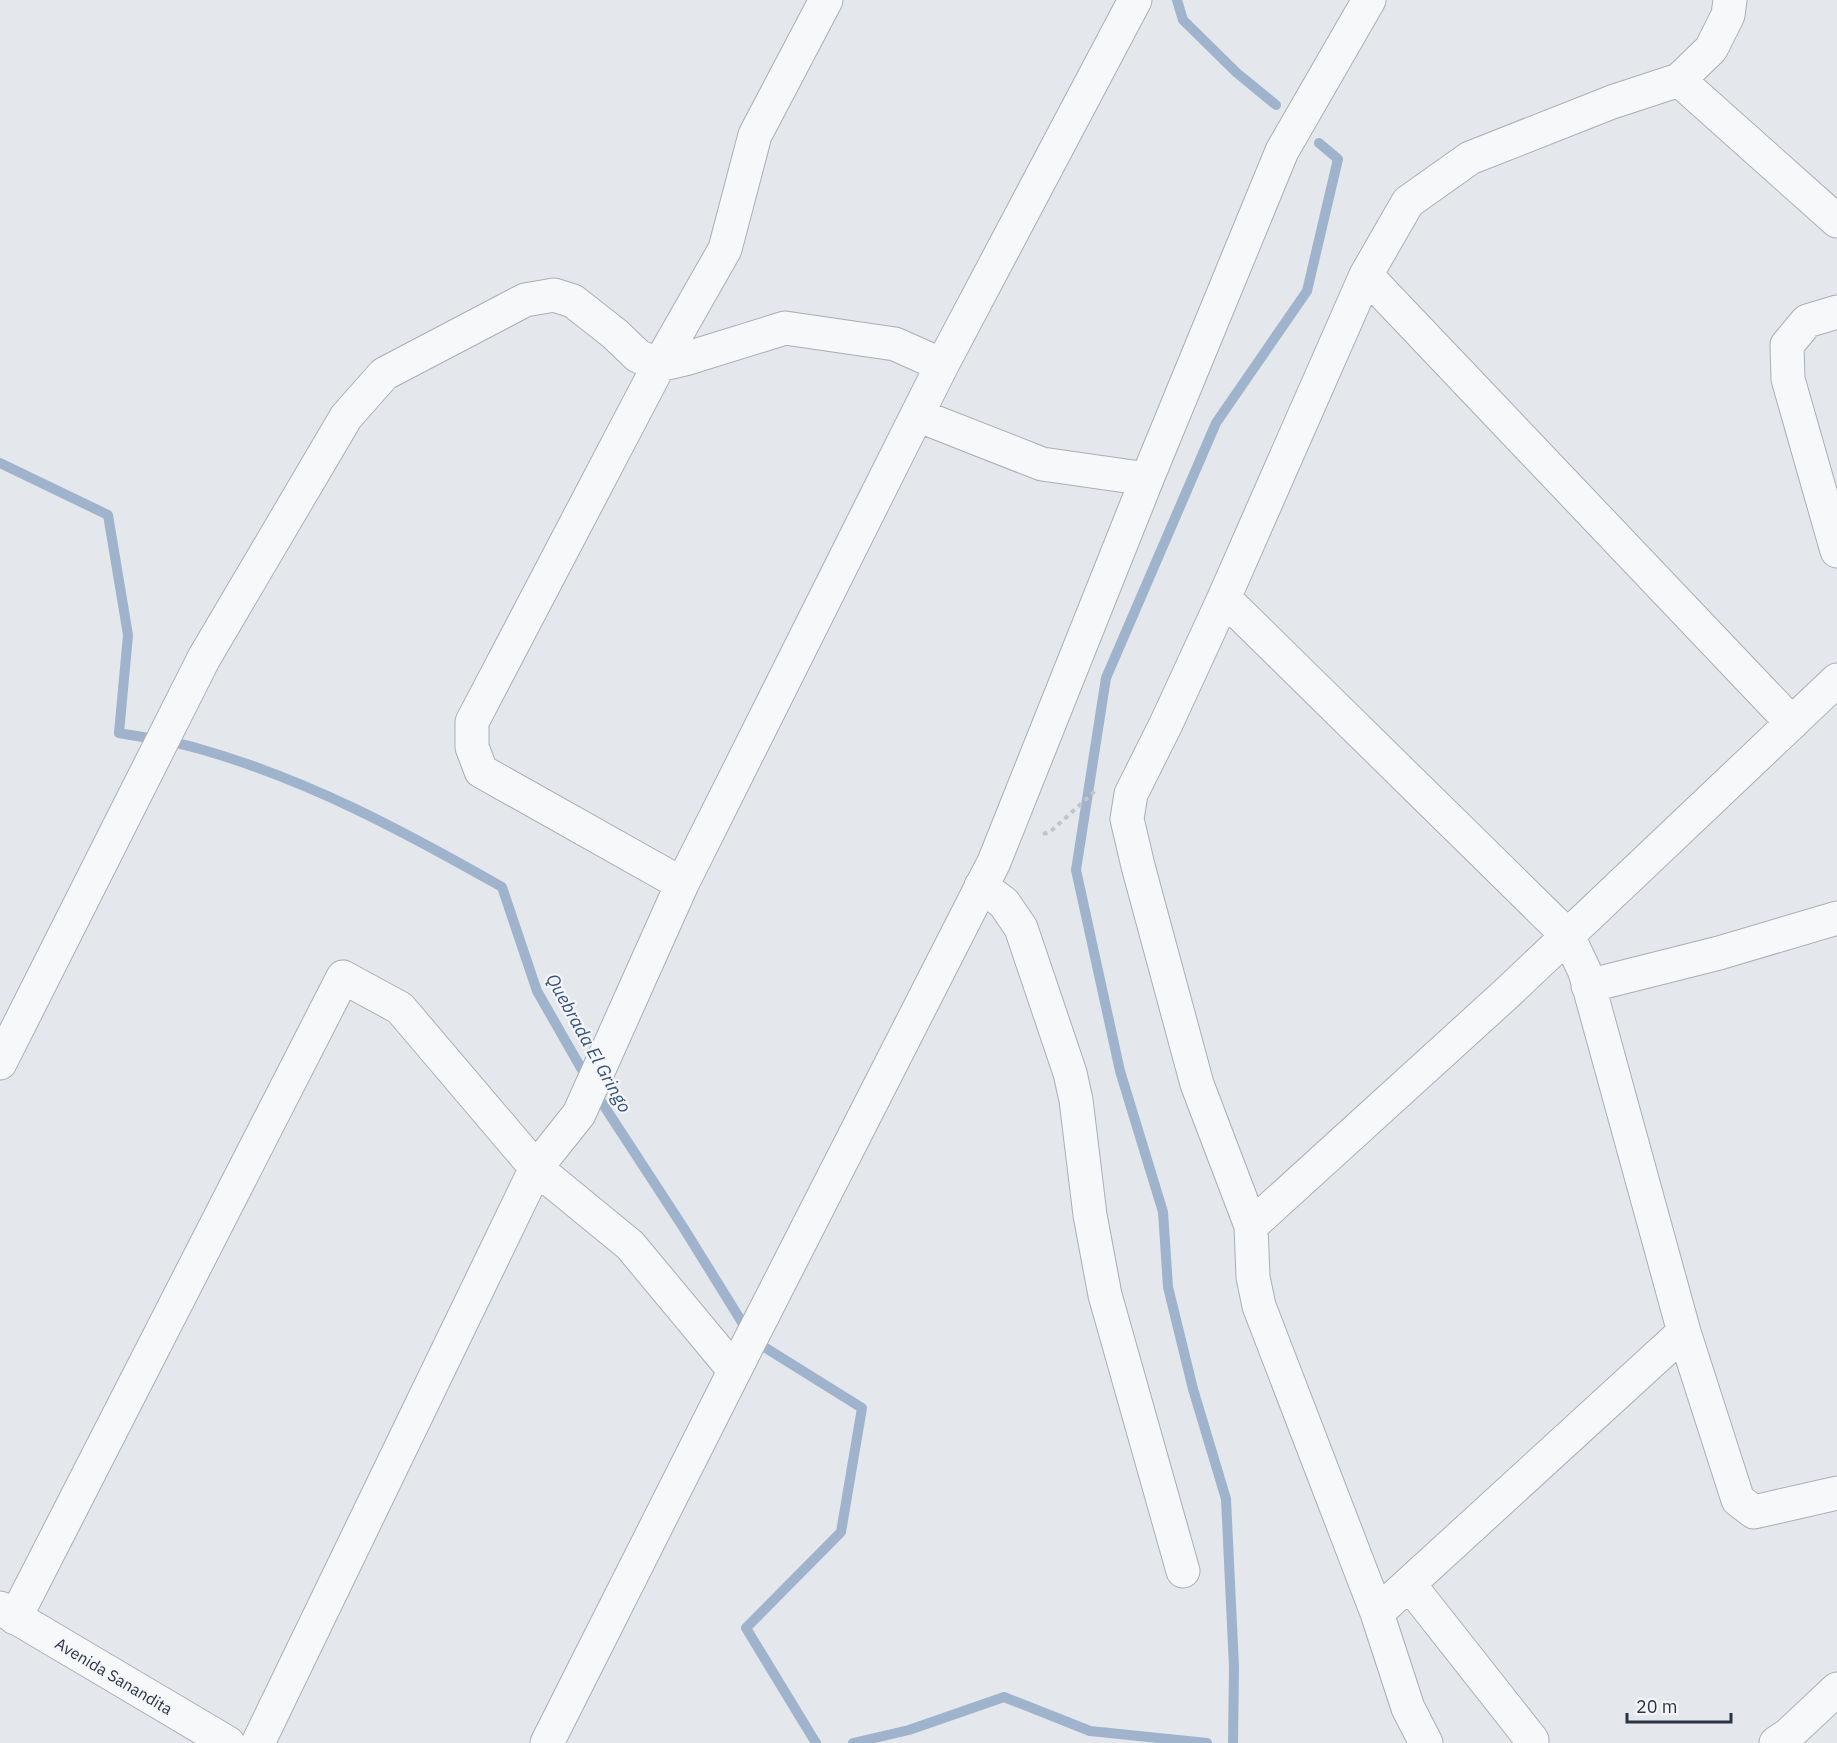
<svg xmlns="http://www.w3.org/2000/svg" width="1837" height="1743" font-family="'IBM Plex Sans',sans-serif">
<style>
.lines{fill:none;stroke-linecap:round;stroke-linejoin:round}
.stream{stroke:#9fb4cc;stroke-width:10}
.minor-casing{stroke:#a9aeb7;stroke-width:35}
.tertiary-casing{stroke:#a9aeb7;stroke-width:35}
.path{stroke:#c2c5cb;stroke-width:4;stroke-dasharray:4.5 4.5;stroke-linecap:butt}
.minor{stroke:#f7f8fa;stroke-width:33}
.tertiary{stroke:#f7f8fa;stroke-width:33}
.labels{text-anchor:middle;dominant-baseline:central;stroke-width:4.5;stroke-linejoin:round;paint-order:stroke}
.street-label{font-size:16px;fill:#2b3445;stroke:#f4f6f9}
.water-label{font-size:18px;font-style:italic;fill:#34527a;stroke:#f4f6f9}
</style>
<rect width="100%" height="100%" fill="#e4e7ec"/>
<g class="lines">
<path class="stream" d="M1177 0 1183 20 1237 73 1276 105
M0 463 108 515 128 635 119 733C146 738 174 741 200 749 309 780 403 831 502 887L537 991 593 1089 683 1227 753 1340 862 1408 841 1532 746 1628 816 1743
M853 1743 909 1730 1004 1697 1090 1731 1207 1743
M1233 1743 1234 1667 1226 1499 1193 1389 1168 1287 1163 1212 1120 1071 1076 870 1106 678 1216 423 1307 291 1338 159 1319 143"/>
<defs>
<path id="minor" d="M1679 80 1837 221
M1366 275 1792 723
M1837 312 1807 321 1787 345 1788 379 1837 551
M917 415 1042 464 1147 479
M1224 598 1568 936 1585 972 1684 1332 1738 1500 1754 1512 1837 1493
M682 884 481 771 472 747V722L659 365 725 249 755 135 826 0
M981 886 1004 903 1021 928 1070 1073 1076 1100 1090 1215 1105 1295 1183 1571
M1588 986 1719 953 1837 918
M0 1063 204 658 346 417 384 374 525 300 554 295 573 301 615 334 638 356 659 365 685 359 785 328 895 344 942 365
M1251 1226 1506 994 1837 680
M740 1360 763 1315
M1409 1584 1532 1740
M1377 1613 1684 1332
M15 1618 343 977 400 1008 536 1168 630 1245 734 1370
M258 1743 536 1168 579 1114 682 884 942 365 1135 0
M1426 1743 1408 1708 1377 1613 1259 1306 1253 1277 1251 1226 1197 1084 1138 866 1127 819 1131 794 1166 724 1224 598 1366 275 1408 202 1470 158 1612 102 1679 80 1711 49 1728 15 1730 0
M1776 1743 1788 1735 1837 1689"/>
<path id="tertiary" d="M763 1315 994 862 1147 479 1282 151 1369 0
M0 1608 228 1743
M547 1743 740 1360"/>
</defs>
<use href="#minor" class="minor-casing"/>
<use href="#tertiary" class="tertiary-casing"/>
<path class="path" d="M1043 834 1050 832 1096 790"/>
<use href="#minor" class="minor"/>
<use href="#tertiary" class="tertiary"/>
</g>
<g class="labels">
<g class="street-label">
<text transform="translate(114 1676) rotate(31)">Avenida Sanandita</text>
</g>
<g class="water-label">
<text transform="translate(589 1043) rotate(61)">Quebrada El Gringo</text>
</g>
</g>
<path d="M1627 1713v9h104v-9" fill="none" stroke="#2b3445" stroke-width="3"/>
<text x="1636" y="1713" font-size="18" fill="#2b3445" stroke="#f4f6f9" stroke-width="4.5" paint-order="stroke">20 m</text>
</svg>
